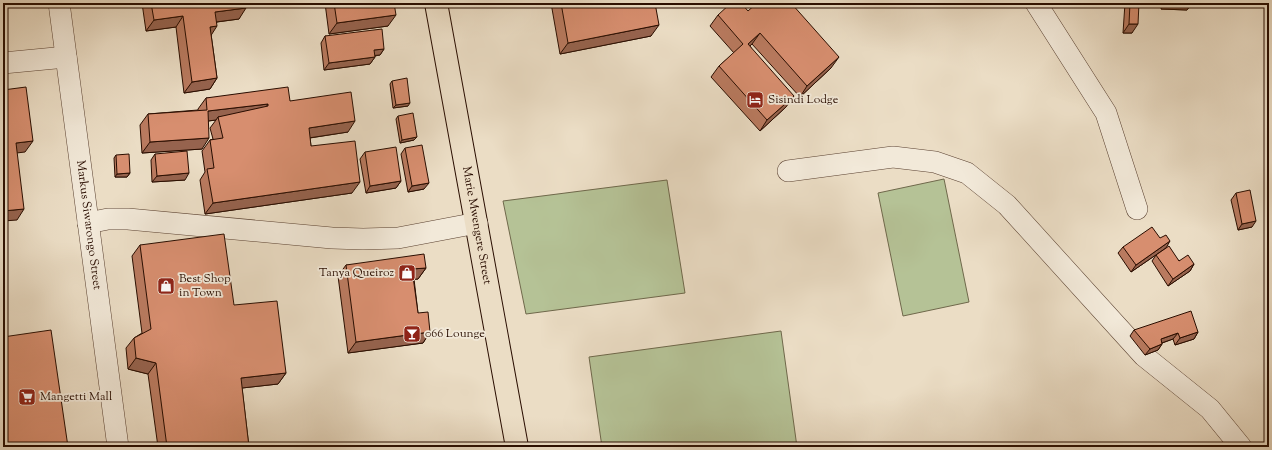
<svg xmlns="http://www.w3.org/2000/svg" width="1272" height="450" font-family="'Sorts Mill Goudy',serif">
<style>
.green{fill:#b5c296;stroke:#6f684b}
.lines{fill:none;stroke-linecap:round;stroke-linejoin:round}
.minor-casing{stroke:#5a4131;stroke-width:22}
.major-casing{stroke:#290d00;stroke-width:24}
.minor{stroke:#f2e9d9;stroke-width:21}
.major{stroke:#ebddc5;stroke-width:22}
.wall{fill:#b97a5f;stroke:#290d00}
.shaded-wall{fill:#96634e;stroke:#290d00}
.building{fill:#d78e6f;stroke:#290d00}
.labels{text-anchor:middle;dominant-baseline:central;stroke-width:3.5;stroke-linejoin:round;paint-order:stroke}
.poi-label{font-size:12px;fill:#290d00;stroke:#f2e9d9;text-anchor:start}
.street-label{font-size:12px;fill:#290d00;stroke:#f2e9d9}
</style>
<rect width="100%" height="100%" fill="#ebddc5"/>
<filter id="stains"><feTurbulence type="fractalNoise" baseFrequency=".005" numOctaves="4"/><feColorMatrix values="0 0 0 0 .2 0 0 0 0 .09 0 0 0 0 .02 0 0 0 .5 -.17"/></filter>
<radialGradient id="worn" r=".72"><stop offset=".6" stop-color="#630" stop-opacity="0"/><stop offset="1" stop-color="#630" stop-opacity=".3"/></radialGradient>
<path class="green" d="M944 179 969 302 903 316 878 193Z
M667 180 685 293 526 314 503 201Z
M781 331 797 447H602L589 357Z"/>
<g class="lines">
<defs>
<g id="minor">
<path id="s1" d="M59 3 118 447"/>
<path d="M1036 3 1106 113 1137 209"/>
<path d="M3 63 66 57"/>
<path d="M788 171 893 157 935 162 967 173 1007 205 1144 356 1210 409 1241 447"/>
<path d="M88 223 108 219H128L332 238 363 239 398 238 477 223"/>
</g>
<g id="major">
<path id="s2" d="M436 3 517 447"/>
</g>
</defs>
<use href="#minor" class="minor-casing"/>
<use href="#major" class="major-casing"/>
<use href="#minor" class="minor"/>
<use href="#major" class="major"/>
</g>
<path class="wall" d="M131 3H246L239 19 217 22 211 34 217 78 210 89 184 93 176 27 146 31 142 3 131 4Z
M325 3H394L388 26 329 34Z
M551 3H655L651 36 560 54Z
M1125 3H1139L1132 33H1123Z
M1162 3H1192L1187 10 1161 9Z
M748 11 831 68 800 97 752 44 750 46 786 107 760 131 711 77 719 66 734 53 710 26 718 15Z
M325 36 384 49 380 55 375 56V57L370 64 324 70 321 43Z
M392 81 408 106 393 108 390 84Z
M206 98 290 101 348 132 310 138 311 146 352 193 205 214 200 180 205 172 202 151 210 140 213 139 210 128 216 120 208 121 202 149 142 153 140 125 148 114 198 110V109Z
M398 116 414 140 400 143 396 119Z
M405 148 424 189 408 192 401 154Z
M365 152 401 181 396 188 366 193 360 159Z
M155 154 185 180 152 182 151 160Z
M116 155 130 173 127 177H115L114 158Z
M1236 193 1252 227 1238 230 1231 200Z
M140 245 234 305 286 373 278 384 242 388 249 447H158L148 374 128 369 126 348 134 338 142 333 132 256Z
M1123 247 1166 248 1131 272 1118 253Z
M1156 255 1194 264 1190 271 1168 286 1152 261Z
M346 265 426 268 418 279H414L418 313 430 332 423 343 348 353 338 276Z
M1134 330 1198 332 1194 339 1175 345 1173 339 1162 343V344L1158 350 1145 355 1130 336Z"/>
<path class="shaded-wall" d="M132 3H142L131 4Z
M1166 3H1192L1187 10 1161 9Z
M246 8 239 19 208 23 215 12Z
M396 15 388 26 329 34 337 23Z
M183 16 176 27 146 31 154 20Z
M1129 24H1138L1132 33H1123Z
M659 25 651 36 560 54 568 43Z
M217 26 210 37V27Z
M760 33 752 44 740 55 748 44Z
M384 49 380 55 369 56 374 50Z
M375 57 370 64 324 70 329 63Z
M839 57 831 68 800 97 807 86Z
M217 78 210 89 184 93 192 82Z
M794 96 786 107 760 131 767 120Z
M410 103 408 106 393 108 396 105Z
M268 104 261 115 218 117 216 120 200 122 208 111Z
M355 121 348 132 302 139 309 128Z
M417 137 414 140 400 143 402 140Z
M209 138 202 149 142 153 150 142Z
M33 141 25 152 8 154 16 143Z
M130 173 127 177H115L117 174Z
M189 173 185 180 152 182 157 176Z
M401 181 396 188 366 193 370 186Z
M360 182 352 193 205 214 213 203Z
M429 183 424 189 408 192 412 186Z
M24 209 17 220 3 221V211Z
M1256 221 1252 227 1238 230 1242 224Z
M1170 241 1166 248 1131 272 1136 265Z
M1194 264 1190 271 1168 286 1173 279Z
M426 268 418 279 405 280 412 269Z
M430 332 423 343 348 353 356 342Z
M1198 332 1194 339 1175 345 1180 338Z
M1178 333 1173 339 1156 345 1161 339Z
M1162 344 1158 350 1145 355 1150 349Z
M136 358 156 363 148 374 128 369Z
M286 373 278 384 233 389 241 378Z"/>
<path class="building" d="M151 3H246V8L215 12 217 26 210 27 217 78 192 82 183 16 154 20Z
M334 3H394L396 15 337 23Z
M561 3H655L659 25 568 43Z
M731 3H741L748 11 757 3H791L839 57 807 86 760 33 748 44 794 96 767 120 719 66 743 44 718 15Z
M1130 3H1139L1138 24H1129Z
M382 29 384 49 374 50 375 57 329 63 325 36Z
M407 78 410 103 396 105 392 81Z
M26 87 33 141 16 143 24 209 3 211V90Z
M288 87 290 101 351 92 355 121 309 128 311 146 355 141 360 182 213 203 207 169 214 168 210 140 223 138 218 117 268 106V104L208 111 209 138 150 142 148 114 207 110 206 98Z
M413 113 417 137 402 140 398 116Z
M422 145 429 183 412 186 405 148Z
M396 147 401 181 370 186 365 152Z
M187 151 189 173 157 176 155 154Z
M129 154 130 173 117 174 116 155Z
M1250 190 1256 221 1242 224 1236 193Z
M1152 227 1160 238 1166 235 1170 241 1136 265 1123 247Z
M224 234 234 305 277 301 286 373 241 378 249 447H167L156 363 136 358 134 338 151 329 140 245Z
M1169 246 1179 261 1188 255 1194 264 1173 279 1156 255Z
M424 254 426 268 412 269 418 313 428 312 430 332 356 342 346 265Z
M1191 311 1198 332 1180 338 1178 333 1161 339 1162 344 1150 349 1134 330Z
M51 330 68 447H3V337Z"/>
<defs>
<symbol id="hotel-square" viewBox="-11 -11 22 22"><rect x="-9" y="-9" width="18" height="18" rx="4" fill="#8f2418" stroke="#f2e9d9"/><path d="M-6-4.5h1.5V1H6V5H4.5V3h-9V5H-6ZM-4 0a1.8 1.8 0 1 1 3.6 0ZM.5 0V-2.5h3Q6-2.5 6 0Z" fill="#fff"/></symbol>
<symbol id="shop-square" viewBox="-11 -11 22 22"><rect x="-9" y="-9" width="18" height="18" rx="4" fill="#8f2418" stroke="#f2e9d9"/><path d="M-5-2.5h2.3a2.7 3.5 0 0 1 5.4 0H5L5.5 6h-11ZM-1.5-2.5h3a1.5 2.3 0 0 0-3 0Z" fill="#fff"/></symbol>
<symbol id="bar-square" viewBox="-11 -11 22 22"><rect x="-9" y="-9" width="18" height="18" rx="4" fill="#8f2418" stroke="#f2e9d9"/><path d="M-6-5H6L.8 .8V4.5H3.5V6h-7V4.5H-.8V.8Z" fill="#fff"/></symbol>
<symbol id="supermarket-square" viewBox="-11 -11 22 22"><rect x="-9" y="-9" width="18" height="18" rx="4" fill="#8f2418" stroke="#f2e9d9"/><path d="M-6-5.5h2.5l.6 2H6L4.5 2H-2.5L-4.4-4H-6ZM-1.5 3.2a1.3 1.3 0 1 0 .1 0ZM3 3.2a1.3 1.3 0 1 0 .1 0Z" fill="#fff"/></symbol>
</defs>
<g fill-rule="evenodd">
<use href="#hotel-square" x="745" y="90" width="20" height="20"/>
<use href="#shop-square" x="397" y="263" width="20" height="20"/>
<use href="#shop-square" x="156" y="276" width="20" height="20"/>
<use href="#bar-square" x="402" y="324" width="20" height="20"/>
<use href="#supermarket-square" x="17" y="387" width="20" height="20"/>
</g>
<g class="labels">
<g class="poi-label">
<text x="768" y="100">Sisindi Lodge</text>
<text x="394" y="273" text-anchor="end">Tanya Queiroz</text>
<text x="179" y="279">Best Shop<tspan x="179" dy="14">in Town</tspan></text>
<text x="425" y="334">066 Lounge</text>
<text x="40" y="397">Mangetti Mall</text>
</g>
<g class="street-label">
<text stroke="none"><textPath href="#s1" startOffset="224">Markus Siwarongo Street</textPath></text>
<text stroke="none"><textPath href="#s2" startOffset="226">Marie Mwengere Street</textPath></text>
</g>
</g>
<rect width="1272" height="450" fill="none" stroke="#ebddc5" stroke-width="16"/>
<rect x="4" y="4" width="1264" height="442" fill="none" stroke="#290d00" stroke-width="2"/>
<rect x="8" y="8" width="1256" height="434" fill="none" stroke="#290d00"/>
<rect width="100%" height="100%" filter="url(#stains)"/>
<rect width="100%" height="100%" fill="url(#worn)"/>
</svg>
